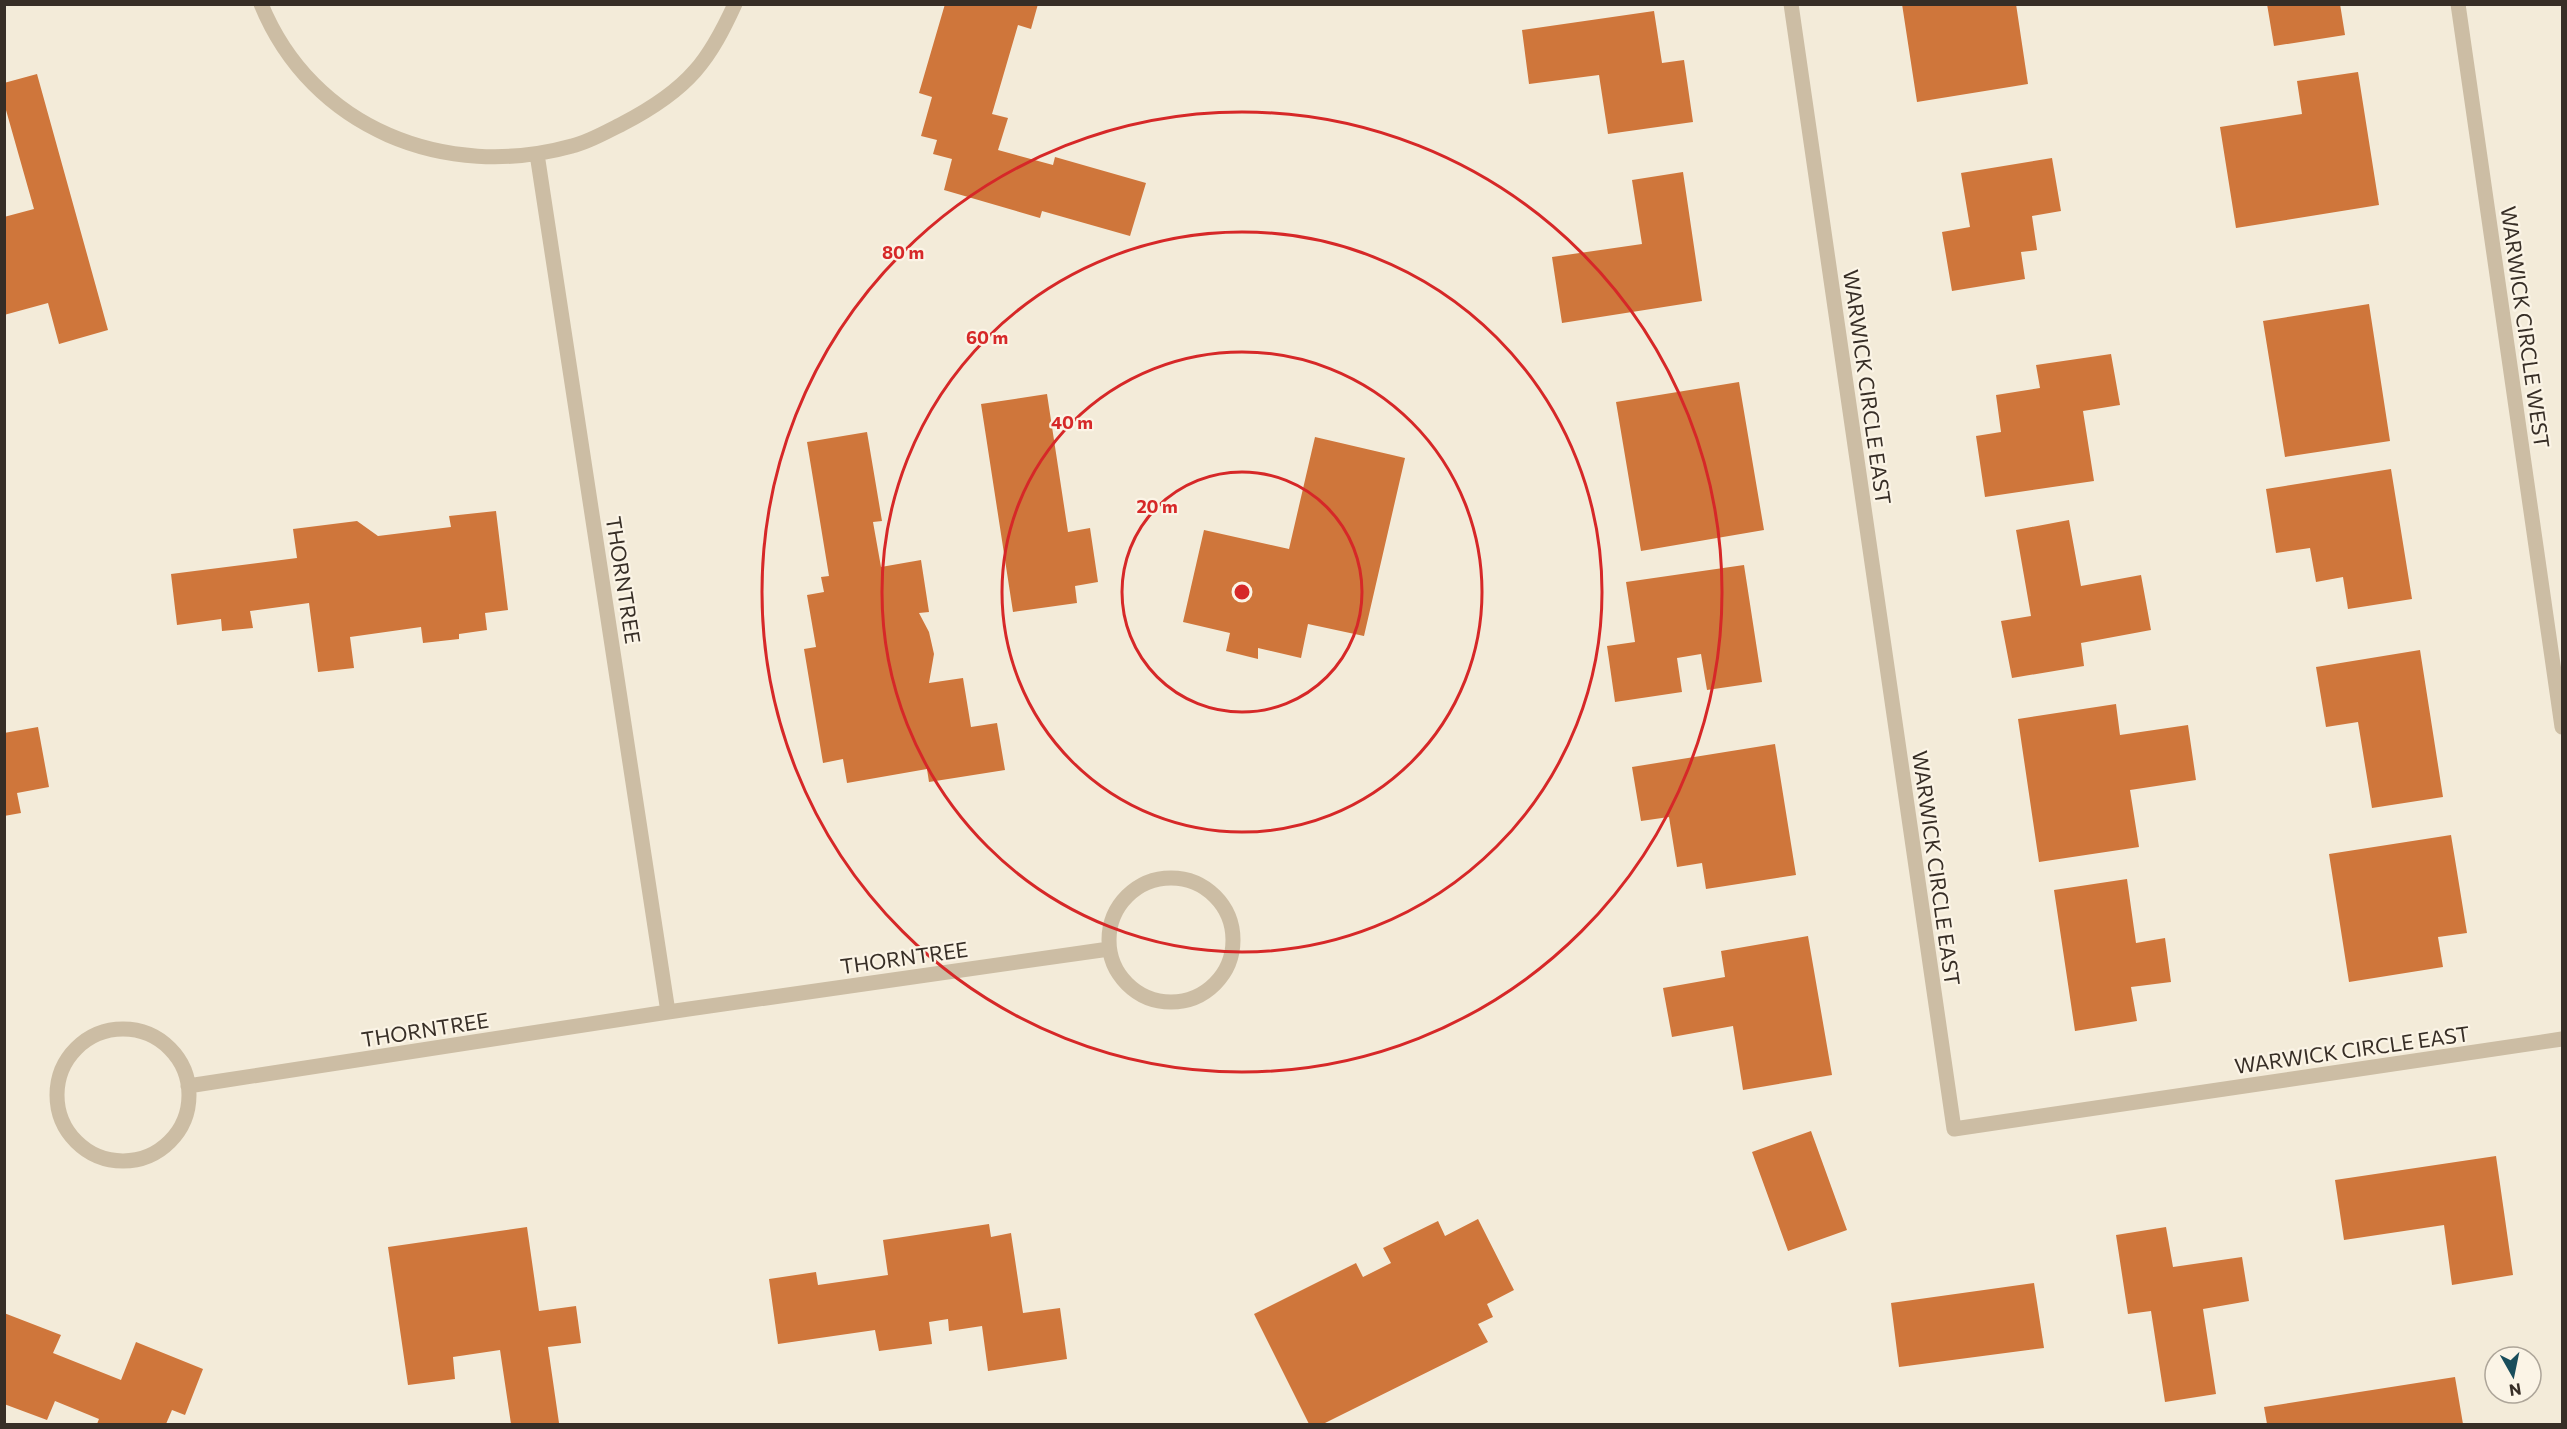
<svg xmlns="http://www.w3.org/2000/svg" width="2567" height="1429" font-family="Commissioner,sans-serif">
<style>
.building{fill:#cf763b}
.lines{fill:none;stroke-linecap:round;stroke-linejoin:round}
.minor{stroke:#ccbda4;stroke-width:15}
.ring{fill:none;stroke:#d62828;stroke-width:3}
.labels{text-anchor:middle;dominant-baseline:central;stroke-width:4.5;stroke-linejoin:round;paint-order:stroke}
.street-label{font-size:21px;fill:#372e26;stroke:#fbf4e6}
.centre{fill:#d62828;stroke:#fbf4e6;stroke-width:3}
.ring-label{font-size:18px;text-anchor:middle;font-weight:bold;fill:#d62828;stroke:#fbf4e6;stroke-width:4.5;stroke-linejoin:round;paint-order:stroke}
</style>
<rect width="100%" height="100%" fill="#f3ebd9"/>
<path class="building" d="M945 4H1038L1031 29 1018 25 992 114 1008 118 998 150 1053 165 1055 157 1146 183 1130 236 1042 211 1040 218 944 190 952 159 933 154 937 140 921 136 932 97 919 93Z
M1902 4H2016L2028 84 1917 102Z
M2267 4H2340L2345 35 2274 46Z
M1654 11 1662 63 1684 60 1693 122 1608 134 1599 75 1529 84 1522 30Z
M2358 72 2379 205 2236 228 2220 127 2302 114 2297 81Z
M37 74 108 330 59 344 48 303 4 315V217L34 209 4 103V83Z
M2052 158 2061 211 2032 216 2037 250 2021 252 2025 279 1952 291 1942 232 1970 227 1961 173Z
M1683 172 1702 301 1562 323 1552 257 1642 244 1632 180Z
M2369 304 2390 441 2285 457 2263 321Z
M2111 354 2120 405 2083 411 2094 481 1985 497 1976 436 2001 432 1996 395 2040 388 2036 365Z
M1739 382 1764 530 1641 551 1616 402Z
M1047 394 1068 532 1090 528 1098 582 1075 586 1077 603 1013 612 981 404Z
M867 432 882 521 873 522 881 567 921 560 929 612 919 613 929 632 934 654 929 683 963 678 971 727 997 723 1005 770 929 782 927 769 847 783 843 759 823 763 804 649 816 647 807 595 824 592 821 577 829 576 807 442Z
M1315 437 1405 458 1364 636 1308 624 1301 658 1258 648V659L1226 651 1230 633 1183 622 1204 530 1289 549Z
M2391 469 2412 599 2348 609 2343 577 2316 582 2310 548 2276 553 2266 489Z
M496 511 508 610 485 613 487 630 459 634V639L423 643 421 627 350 637 354 668 318 672 309 603 250 611 253 628 222 631 221 619 177 625 171 574 297 558 293 529 357 521 378 536 451 527 449 516Z
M2069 520 2081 586 2141 575 2151 630 2081 643 2084 666 2012 678 2001 621 2031 616 2016 530Z
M1744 565 1762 682 1707 690 1701 654 1677 658 1682 692 1615 702 1607 646 1635 642 1626 582Z
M2420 650 2443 797 2372 808 2358 722 2326 727 2316 667Z
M2116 704 2120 735 2188 725 2196 780 2130 790 2139 847 2039 862 2018 719Z
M38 727 49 787 17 793 21 813 4 816V733Z
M1775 744 1796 875 1706 889 1702 863 1677 867 1669 817 1641 821 1632 767Z
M2451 835 2467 933 2438 937 2443 967 2349 982 2329 854Z
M2127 879 2136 943 2165 938 2171 982 2131 987 2137 1021 2075 1031 2054 890Z
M1808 936 1832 1075 1743 1090 1733 1026 1672 1037 1663 988 1725 977 1721 951Z
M1811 1131 1847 1230 1788 1251 1752 1152Z
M2496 1156 2513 1275 2452 1285 2444 1225 2344 1240 2335 1180Z
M1478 1219 1514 1290 1487 1304 1493 1317 1478 1324 1488 1342 1323 1424H1309L1254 1314 1356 1263 1363 1277 1391 1263 1383 1248 1438 1221 1445 1236Z
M989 1224 991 1237 1011 1233 1023 1313 1060 1308 1067 1359 988 1371 982 1326 949 1331 948 1319 929 1322 932 1344 879 1351 875 1330 778 1344 769 1279 816 1272 818 1285 888 1275 883 1240Z
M527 1227 539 1311 576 1306 581 1343 548 1347 559 1423 511 1424 500 1350 453 1357 455 1379 408 1385 388 1247Z
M2166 1227 2173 1267 2242 1257 2249 1301 2203 1309 2216 1394 2165 1402 2151 1311 2128 1314 2116 1235Z
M2034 1283 2044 1348 1899 1367 1891 1303Z
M4 1313 61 1335 53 1353 121 1380 136 1342 203 1369 185 1415 172 1410 166 1424H97L99 1419 55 1401 47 1420 4 1404Z
M2455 1377 2463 1424H2267L2264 1407Z"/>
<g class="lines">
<path class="minor" d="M261 4C312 129 446 181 572 146 589 142 606 132 622 124 649 110 675 94 695 71 712 52 724 28 735 4
M1791 4 1954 1129 2562 1039
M2458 4 2562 727
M537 154 668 1012
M1109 940a62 62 0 1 1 124 0a62 62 0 1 1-124 0Z
M57 1095a66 66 0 1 1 132 0a66 66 0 1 1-132 0Z
M188 1086 668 1012 1109 949"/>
</g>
<g class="ring">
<circle cx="1242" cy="592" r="120"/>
<circle cx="1242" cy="592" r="240"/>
<circle cx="1242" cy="592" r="360"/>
<circle cx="1242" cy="592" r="480"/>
</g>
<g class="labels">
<g class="street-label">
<text transform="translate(2526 327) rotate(82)">WARWICK CIRCLE WEST</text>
<text transform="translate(1868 387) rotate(82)">WARWICK CIRCLE EAST</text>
<text transform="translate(624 580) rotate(81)">THORNTREE</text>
<text transform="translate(1937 868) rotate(82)">WARWICK CIRCLE EAST</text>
<text transform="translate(904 957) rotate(-8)">THORNTREE</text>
<text transform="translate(425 1029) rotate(-9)">THORNTREE</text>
<text transform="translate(2352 1049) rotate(-8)">WARWICK CIRCLE EAST</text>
</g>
</g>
<circle cx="1242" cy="592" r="9" class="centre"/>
<g class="ring-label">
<text x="903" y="259">80 m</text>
<text x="987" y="344">60 m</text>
<text x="1072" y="429">40 m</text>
<text x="1157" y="513">20 m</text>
</g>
<rect width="2567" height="1429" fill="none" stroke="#372e26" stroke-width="12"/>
<g transform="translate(2513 1375) rotate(171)"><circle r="28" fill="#fbf4e6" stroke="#ada599" stroke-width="1.5"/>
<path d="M0-4.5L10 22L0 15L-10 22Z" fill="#194d5b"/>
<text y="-9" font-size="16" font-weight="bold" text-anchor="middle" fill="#372e26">N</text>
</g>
</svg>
